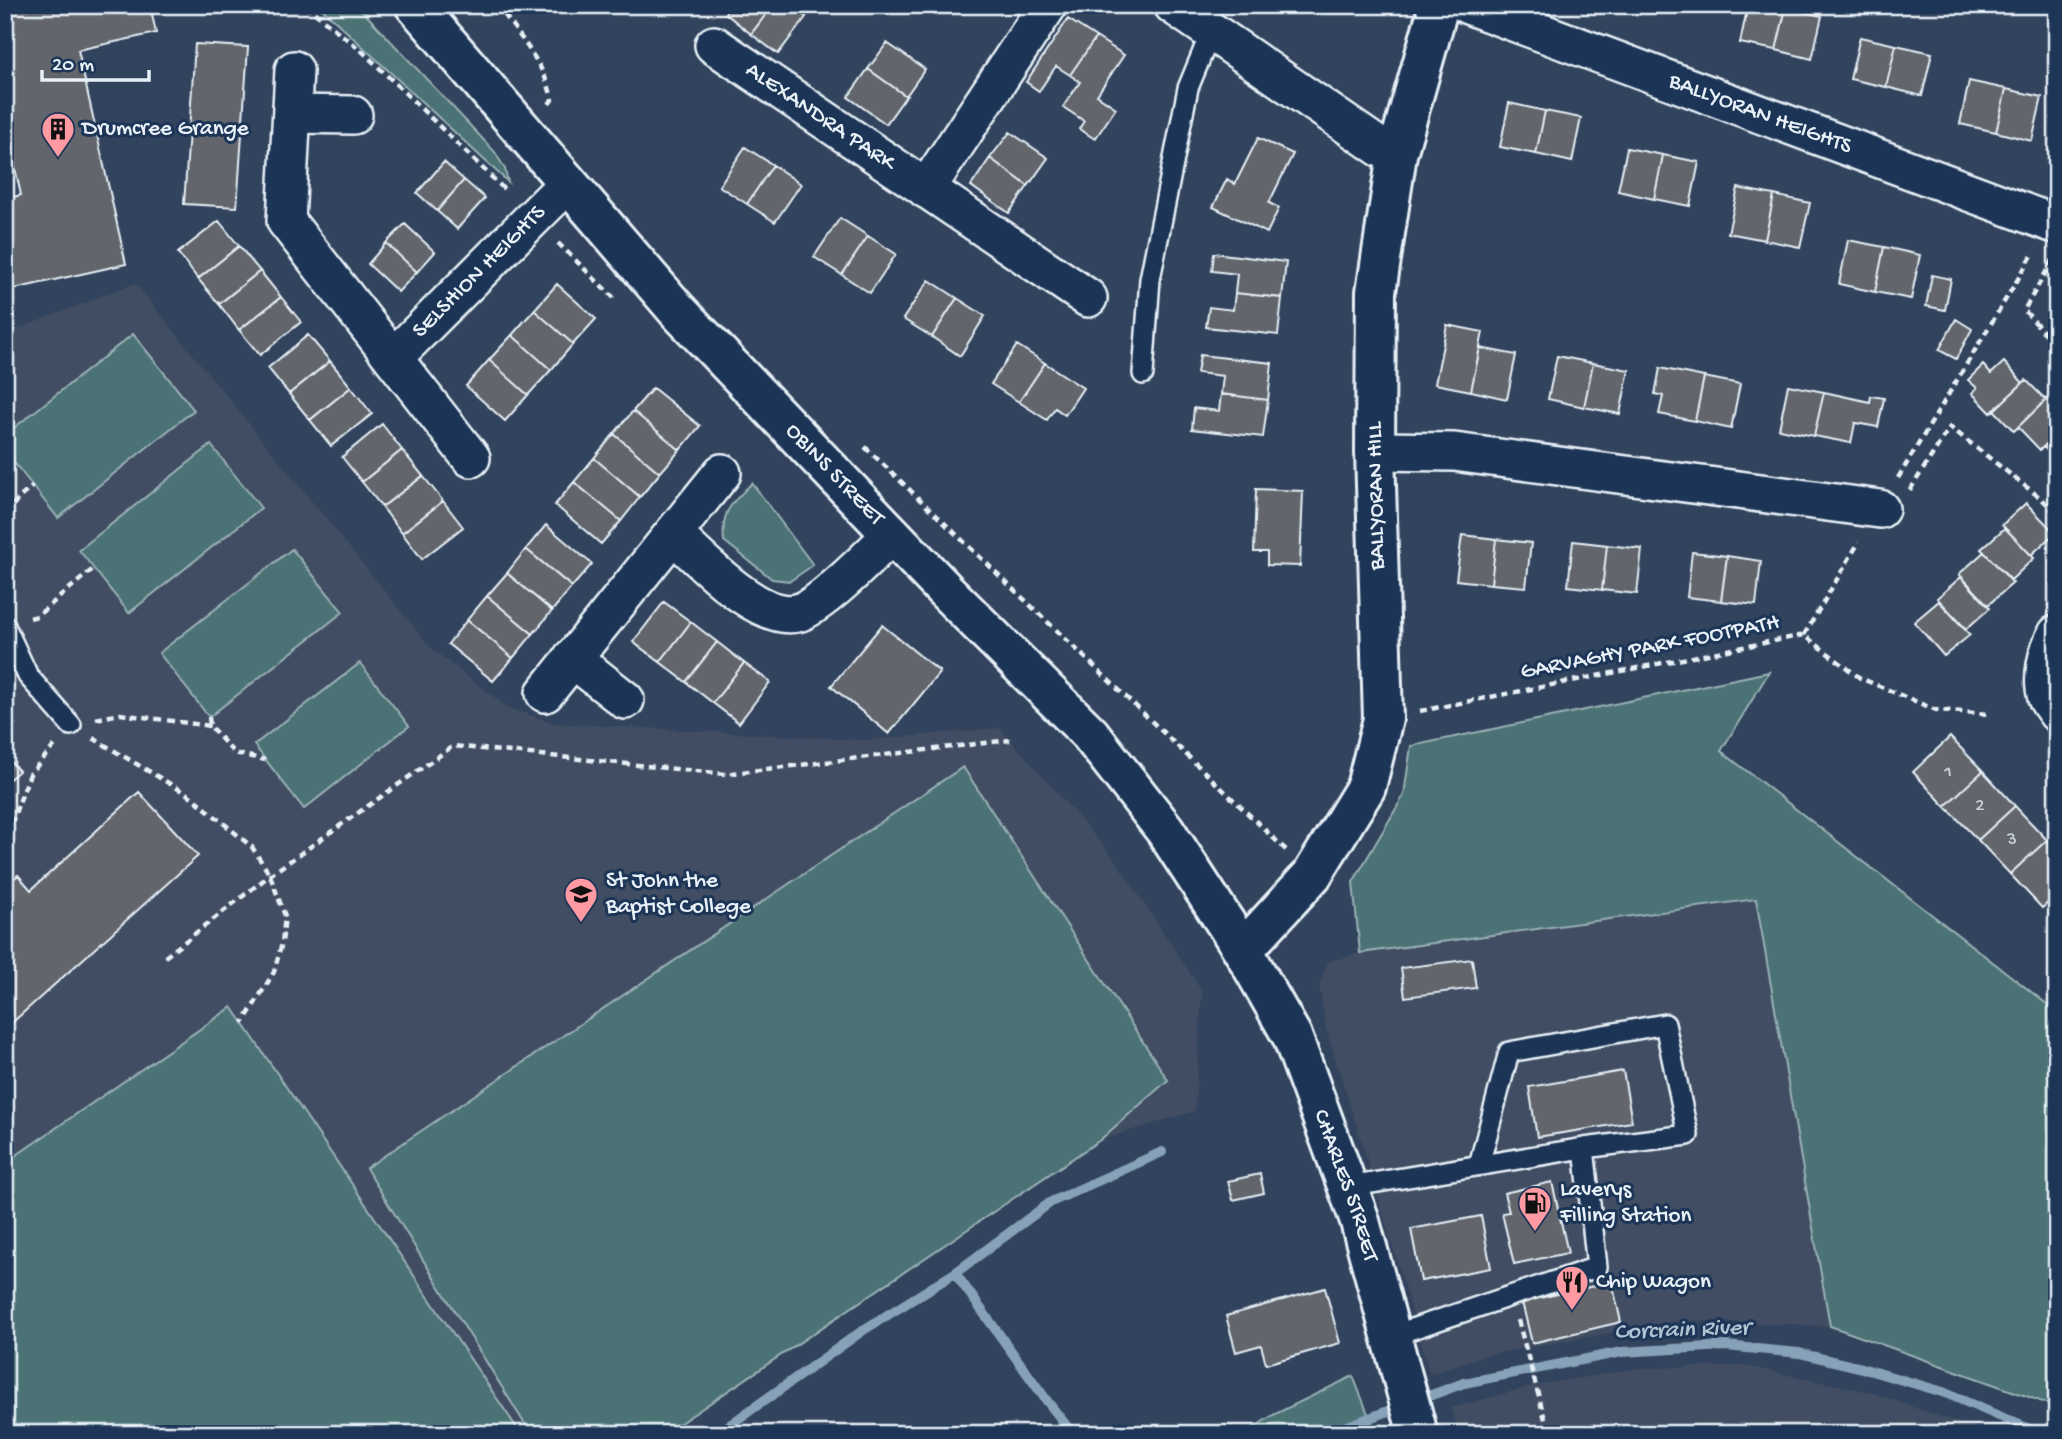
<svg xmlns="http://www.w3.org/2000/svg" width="2062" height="1439" font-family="'Gochi Hand',sans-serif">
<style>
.built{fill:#404d62}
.green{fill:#4c7274;stroke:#9ab2b6;stroke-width:2}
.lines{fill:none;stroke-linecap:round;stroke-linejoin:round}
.stream{stroke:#87a2b8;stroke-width:10}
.building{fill:#62656c;stroke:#e8f1f8;stroke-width:2}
.service-casing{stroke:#e8f1f8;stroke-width:24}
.minor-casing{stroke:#e8f1f8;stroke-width:42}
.tertiary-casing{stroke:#e8f1f8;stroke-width:44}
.primary-casing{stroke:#e8f1f8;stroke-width:44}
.path{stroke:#e8f1f8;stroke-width:4.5;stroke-dasharray:7 5;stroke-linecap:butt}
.service{stroke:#1d3557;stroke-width:19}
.minor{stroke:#1d3557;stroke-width:37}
.tertiary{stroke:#1d3557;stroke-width:38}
.primary{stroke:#1d3557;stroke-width:38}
.labels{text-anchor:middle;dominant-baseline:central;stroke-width:6;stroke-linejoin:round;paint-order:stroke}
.number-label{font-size:19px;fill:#c6ced5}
.street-label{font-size:23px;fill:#e8f1f8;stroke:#1d3557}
.poi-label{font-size:23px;fill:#e8f1f8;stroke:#1d3557;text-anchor:start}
.water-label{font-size:24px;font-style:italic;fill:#afc3d3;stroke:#1d3557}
</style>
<rect width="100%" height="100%" fill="#32435d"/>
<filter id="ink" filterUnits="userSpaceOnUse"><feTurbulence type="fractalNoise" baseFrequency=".0143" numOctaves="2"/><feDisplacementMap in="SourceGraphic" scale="14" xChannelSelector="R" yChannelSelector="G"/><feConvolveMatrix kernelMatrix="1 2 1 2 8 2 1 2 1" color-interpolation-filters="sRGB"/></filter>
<g filter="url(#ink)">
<path class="built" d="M135 283 431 648 507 707 554 723 864 740 1000 728 1114 858 1202 991 1195 1111 1100 1140 664 1434H5V334Z
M1756 899 1830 1326 1683 1320 1485 1355 1430 1374 1366 1156 1326 1029 1319 985 1328 962 1361 953Z
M1746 1366 1870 1392 1991 1434H1459L1451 1408 1536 1385 1641 1368Z"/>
<path class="green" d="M318 5H357L495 152 505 169 508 182Z
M133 334 194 410 58 518 5 451V435Z
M211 445 261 508 129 613 79 550Z
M752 483 813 565 790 581 772 579 724 541C721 510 732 503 752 483Z
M292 549 343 612 209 717 159 653Z
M360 663 409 726 304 809 254 745Z
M1769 672 1721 751 2057 1012V1407L1830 1326 1756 899 1360 953 1353 882 1404 795 1411 746Z
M963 767 1168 1080 1100 1140 664 1434H531L366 1168Z
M232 1007 243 1023 521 1434H5V1163Z
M1353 1376 1376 1434H1244L1273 1415Z"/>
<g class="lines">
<path class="stream" d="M955 1273 1051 1202 1162 1152
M717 1434 865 1329 955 1273 1047 1401 1073 1434
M1326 1434 1464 1383 1622 1352 1726 1346 1799 1353 1858 1367 1943 1392 2027 1428 2036 1434"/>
</g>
<path class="building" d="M5 5H150L156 33 78 50 126 264 5 291V199L21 195 5 123Z
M731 5H773L751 34 725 13Z
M773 5H791L806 17 778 54 751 34Z
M1673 5H1698L1697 11Z
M1748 5H1775L1786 8 1776 50 1740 43Z
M1786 8 1822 16 1812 59 1776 50Z
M1068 19 1096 37 1070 75 1056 66 1039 91 1026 82Z
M1096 37 1124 55 1097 95 1116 108 1095 139 1079 129 1084 121 1063 107 1080 82 1070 75Z
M1860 37 1896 45 1886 87 1850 79Z
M887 43 925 69 906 96 868 69Z
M195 44 248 47 237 207 184 204Z
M1896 45 1932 53 1922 96 1886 87Z
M868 69 906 96 886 124 848 97Z
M1969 81 2006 89 1996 132 1960 124Z
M2006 89 2042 97 2032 141 1996 132Z
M1509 103 1545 111 1536 154 1500 147Z
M1545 111 1581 118 1572 162 1536 154Z
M1010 132 1048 158 1028 186 990 158Z
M1258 138 1293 154 1269 203 1279 208 1267 233 1213 207 1227 179 1235 184Z
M745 147 773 165 747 204 719 186Z
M1627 148 1663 155 1654 199 1618 191Z
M1663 155 1699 162 1690 206 1654 199Z
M990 158 1028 186 1009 213 971 186Z
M444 162 464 180 437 211 417 193Z
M773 165 801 184 775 222 747 204Z
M464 180 485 198 457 229 437 211Z
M1738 188 1774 195 1765 240 1728 233Z
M1774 195 1810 203 1800 247 1765 240Z
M840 218 868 236 842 275 814 257Z
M219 221 239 246 198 279 178 253Z
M405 224 435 252 417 272 386 243Z
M868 236 896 254 870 293 842 275Z
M1848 240 1884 247 1875 292 1839 284Z
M386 243 417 272 398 292 368 264Z
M239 246 260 271 219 304 198 279Z
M1884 247 1920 255 1911 299 1875 292Z
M1214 253 1286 262 1282 298 1235 293 1237 274 1212 271Z
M260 271 281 297 239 330 219 304Z
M1932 275 1951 279 1945 310 1926 306Z
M929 280 957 298 932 337 903 319Z
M557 284 596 319 573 344 534 310Z
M1235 293 1282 298 1278 335 1206 327 1209 307 1233 310Z
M281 297 301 322 260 355 239 330Z
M957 298 985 316 960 356 932 337Z
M534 310 573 344 551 370 512 335Z
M1956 319 1972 329 1956 359 1939 350Z
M1447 325 1483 332 1471 391 1435 384Z
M308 335 330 361 289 394 268 368Z
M512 335 551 370 528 395 489 360Z
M1017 345 1045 363 1019 402 991 384Z
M1480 348 1516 355 1507 399 1471 391Z
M1200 355 1272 363 1268 400 1221 394 1223 376 1197 373Z
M1557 356 1593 363 1584 407 1548 399Z
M489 360 528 395 505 421 466 386Z
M330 361 351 387 310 420 289 394Z
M2004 362 2023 383 1991 413 1972 393 1977 388 1968 380 1983 365 1991 374Z
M1045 363 1083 388 1065 415 1055 408 1047 420 1019 402Z
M1593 363 1629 370 1620 414 1584 407Z
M1660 368 1704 377 1695 421 1659 414 1663 396 1655 394Z
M1704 377 1740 384 1731 429 1695 421Z
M2026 380 2046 400 2014 431 1994 410Z
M1788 385 1824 392 1814 436 1779 429Z
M351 387 372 414 331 446 310 420Z
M653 388 700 426 680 450 633 411Z
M1824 392 1870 402 1871 396 1884 398 1878 427 1855 423 1851 443 1814 436Z
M1221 394 1268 400 1263 437 1192 429 1194 408 1219 411Z
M2050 396 2057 404V434L2040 450 2018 427Z
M633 411 680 450 660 473 614 434Z
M382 424 402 450 362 482 342 457Z
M614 434 660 473 640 497 594 458Z
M2057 434V461L2044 447Z
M402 450 423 476 382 507 362 482Z
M594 458 640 497 621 521 574 482Z
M423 476 443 501 402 533 382 507Z
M574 482 621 521 601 544 555 505Z
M1256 489 1303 491 1300 566 1267 565V552H1254Z
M443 501 463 527 422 559 402 533Z
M2026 503 2055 533 2031 555 2002 525Z
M546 525 592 564 572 587 526 549Z
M2005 528 2034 558 2011 580 1981 549Z
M1462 535 1496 539 1491 584 1456 580Z
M1496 539 1531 543 1526 587 1491 584Z
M1573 541 1607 545 1602 590 1568 586Z
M1607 545 1642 549 1637 594 1602 590Z
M526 549 572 587 552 611 507 573Z
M1692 552 1727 556 1721 601 1687 597Z
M1984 552 2013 583 1988 605 1959 574Z
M1727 556 1761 561 1756 605 1721 601Z
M507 573 552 611 533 634 487 596Z
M1961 577 1990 608 1966 629 1937 598Z
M487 596 533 634 513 658 467 620Z
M1939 601 1970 635 1944 656 1914 622Z
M664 602 691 622 660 662 633 642Z
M467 620 513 658 493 681 448 644Z
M691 622 717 642 686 682 660 662Z
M882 625 940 672 889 734 831 686Z
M717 642 744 663 713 703 686 682Z
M744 663 770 682 739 723 713 703Z
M5 713 15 724 5 732Z
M1950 737 1983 771 1945 806 1913 772Z
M5 755 19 771 5 783Z
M1983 771 2015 806 1978 840 1945 806Z
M139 792 198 856 5 1029V886L18 875 31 890Z
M2015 806 2047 840 2010 874 1978 840Z
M2047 840 2057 850V895L2042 908 2010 874Z
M1472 959 1476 988 1405 997 1401 968Z
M1623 1071 1632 1122 1537 1137 1529 1087Z
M1260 1174 1264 1193 1233 1200 1228 1181Z
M1552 1182 1568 1253 1514 1264 1502 1213 1509 1212 1504 1193Z
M1481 1216 1491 1268 1421 1281 1411 1229Z
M1612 1282 1621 1322 1532 1343 1522 1302Z
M1325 1288 1340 1343 1266 1364 1261 1345 1236 1352 1226 1316Z"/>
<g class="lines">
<defs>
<path id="service" d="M1143 374 1150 279 1188 88 1211 32
M5 626 28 676 71 725
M1479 1165 1509 1052 1665 1024 1688 1135 1584 1148
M1348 1187 1584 1148 1597 1267 1391 1336"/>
<g id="minor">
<path d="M1173 5 1381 148 1397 154"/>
<path id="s1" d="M1468 5 2052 223"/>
<path id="s2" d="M714 45 1088 298"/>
<path d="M294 70 286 221 471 458"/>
<path d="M293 114 353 115"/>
<path d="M926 189 1048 5"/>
<path id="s3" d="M393 358 567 184"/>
<path d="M1375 451 1454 452 1880 509"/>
<path d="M674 535C701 559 757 621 797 613 819 608 874 552 892 534"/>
<path d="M2057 634C2047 651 2041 678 2047 698 2049 703 2054 708 2057 713"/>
<path d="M572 658 625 700"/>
<path d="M545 693 722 473"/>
</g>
<path id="tertiary" d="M1243 950 1312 875 1366 787 1383 719 1375 451 1376 292 1397 154 1439 5"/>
<g id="primary">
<path id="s4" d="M415 5 677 310 945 590 1090 734 1165 830 1243 950 1292 1036 1359 1218 1418 1434"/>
</g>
</defs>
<use href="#service" class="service-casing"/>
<use href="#minor" class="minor-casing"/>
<use href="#tertiary" class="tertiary-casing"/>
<use href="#primary" class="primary-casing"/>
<path class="path" d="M305 5 363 52 507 192
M498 5C517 34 546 65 552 100L549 104
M558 243 614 298
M2053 260 2024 310 2057 347
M865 447 1286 850
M1898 478 2033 254
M1910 490 1950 427 2043 500 2057 514
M5 514 19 498 33 486
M30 618 37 616 93 569
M1804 635 1859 542
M1420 711 1804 635 1860 678 1936 710 1989 714
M209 717 210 726 234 753 265 760
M96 719 120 714 210 726
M93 738 192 797 252 847 270 875 285 916 282 943 274 972 243 1023
M5 858 11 863 7 834 30 774 55 745
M165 957 270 875 453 746 725 774 1010 740
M1518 1320 1549 1434"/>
<use href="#service" class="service"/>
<use href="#minor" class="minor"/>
<use href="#tertiary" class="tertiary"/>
<use href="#primary" class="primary"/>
</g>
</g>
<defs>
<symbol id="building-pin" viewBox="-11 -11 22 30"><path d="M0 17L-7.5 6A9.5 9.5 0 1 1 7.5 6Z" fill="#ff9aa2" stroke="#1d3557"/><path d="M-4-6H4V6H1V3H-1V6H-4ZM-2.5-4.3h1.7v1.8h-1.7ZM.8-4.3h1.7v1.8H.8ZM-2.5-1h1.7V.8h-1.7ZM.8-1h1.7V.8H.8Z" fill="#111"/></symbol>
<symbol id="school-pin" viewBox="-11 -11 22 30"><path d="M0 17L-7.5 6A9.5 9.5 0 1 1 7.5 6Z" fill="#ff9aa2" stroke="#1d3557"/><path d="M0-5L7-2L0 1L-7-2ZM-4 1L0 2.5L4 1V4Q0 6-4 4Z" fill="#111"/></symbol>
<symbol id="fuel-pin" viewBox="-11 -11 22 30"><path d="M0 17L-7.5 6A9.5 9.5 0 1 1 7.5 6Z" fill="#ff9aa2" stroke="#1d3557"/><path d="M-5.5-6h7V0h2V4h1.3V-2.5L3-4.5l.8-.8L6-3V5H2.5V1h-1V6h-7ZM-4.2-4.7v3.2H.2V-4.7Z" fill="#111"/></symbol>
<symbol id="restaurant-pin" viewBox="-11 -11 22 30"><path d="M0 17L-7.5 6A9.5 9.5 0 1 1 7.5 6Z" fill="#ff9aa2" stroke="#1d3557"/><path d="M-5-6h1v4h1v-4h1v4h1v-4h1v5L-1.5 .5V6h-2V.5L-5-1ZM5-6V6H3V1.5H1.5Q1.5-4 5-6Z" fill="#111"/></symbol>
</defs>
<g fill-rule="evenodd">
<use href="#building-pin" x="39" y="110" width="38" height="52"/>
<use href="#school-pin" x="562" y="875" width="38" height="52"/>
<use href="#fuel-pin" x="1516" y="1184" width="38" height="52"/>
<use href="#restaurant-pin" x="1553" y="1263" width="38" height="52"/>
</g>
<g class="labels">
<g class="number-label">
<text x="1948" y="772">1</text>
<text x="1980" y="806">2</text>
<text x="2012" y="840">3</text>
</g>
<g class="street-label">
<text stroke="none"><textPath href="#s1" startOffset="312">BALLYORAN HEIGHTS</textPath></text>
<text stroke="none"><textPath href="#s2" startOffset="128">ALEXANDRA PARK</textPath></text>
<text stroke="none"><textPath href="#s3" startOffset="122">SELSHION HEIGHTS</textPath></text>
<text stroke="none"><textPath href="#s4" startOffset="630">OBINS STREET</textPath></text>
<text transform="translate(1377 496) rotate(-91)">BALLYORAN HILL</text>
<text transform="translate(1650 648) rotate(-11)">GARVAGHY PARK FOOTPATH</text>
<text stroke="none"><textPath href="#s4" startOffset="1517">CHARLES STREET</textPath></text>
</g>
<g class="poi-label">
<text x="82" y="129">Drumcree Grange</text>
<text x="606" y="881">St John the<tspan x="606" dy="26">Baptist College</tspan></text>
<text x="1560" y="1190">Laverys<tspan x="1560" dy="26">Filling Station</tspan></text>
<text x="1596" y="1282">Chip Wagon</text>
</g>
<g class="water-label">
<text transform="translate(1682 1331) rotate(-2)">Corcrain River</text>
</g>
</g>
<rect width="2062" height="1439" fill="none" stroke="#1d3557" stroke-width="28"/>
<rect x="14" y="14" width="2034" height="1411" fill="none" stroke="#e8f1f8" stroke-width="2.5" filter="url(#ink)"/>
<path d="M42 70v10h107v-10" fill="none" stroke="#e8f1f8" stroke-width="3.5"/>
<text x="52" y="70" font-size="21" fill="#e8f1f8" stroke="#1d3557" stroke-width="5" paint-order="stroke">20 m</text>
</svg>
